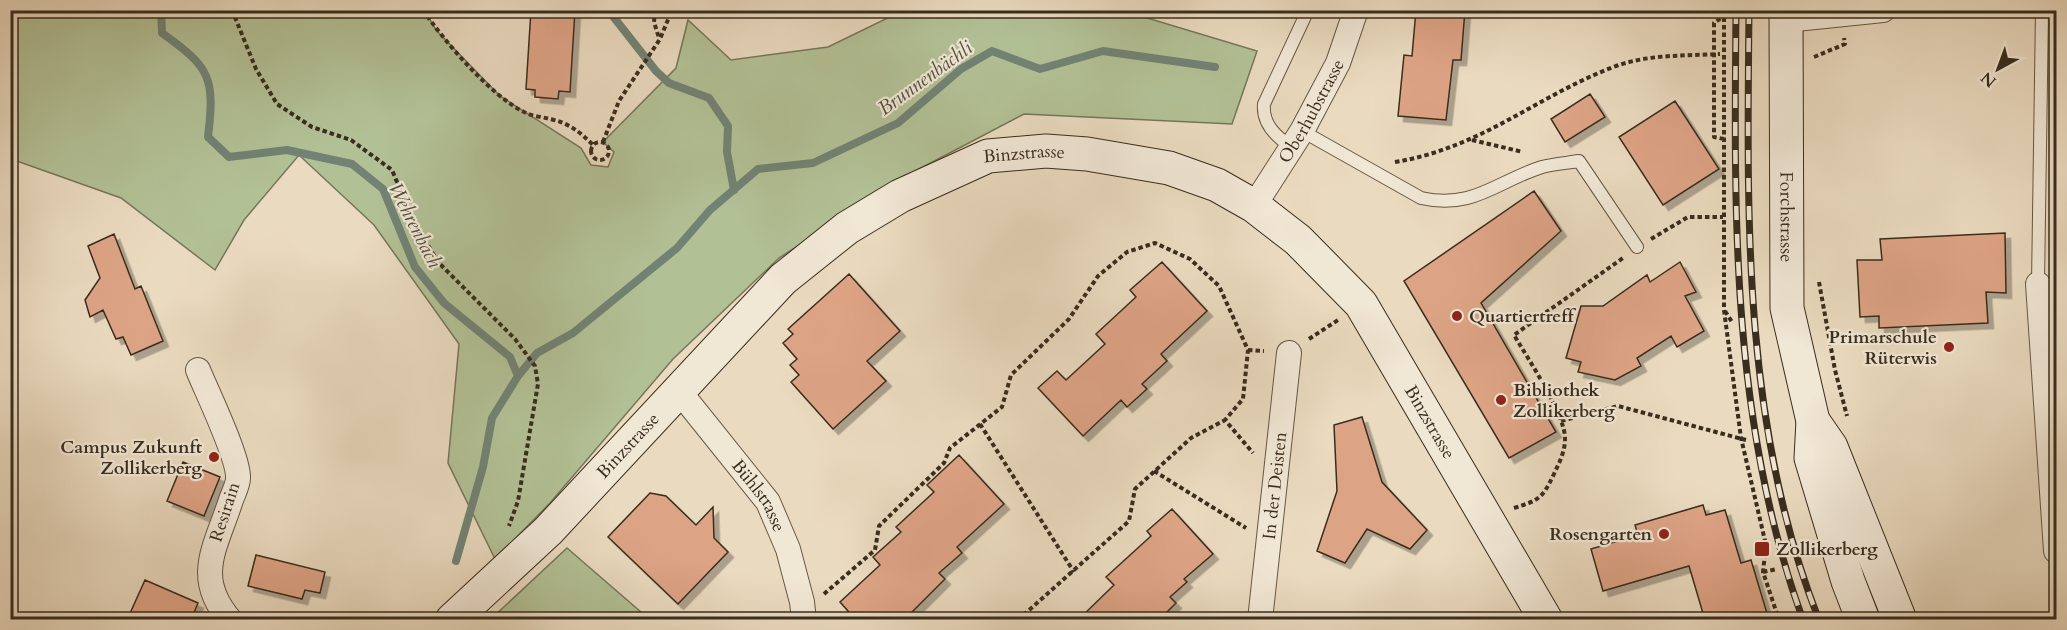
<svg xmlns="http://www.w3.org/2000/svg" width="2067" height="630" font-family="Cardo,serif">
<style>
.green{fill:#b2c095;stroke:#76765a;stroke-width:1.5}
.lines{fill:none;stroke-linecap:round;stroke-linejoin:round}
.stream{stroke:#728274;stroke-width:8}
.building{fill:#dda385;stroke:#392d1e;stroke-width:1.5;filter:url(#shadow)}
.lane-casing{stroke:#655846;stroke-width:14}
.street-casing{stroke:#655846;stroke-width:26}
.secondary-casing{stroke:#392d1e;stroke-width:35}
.path{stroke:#392d1e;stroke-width:4;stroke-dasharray:4.5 3;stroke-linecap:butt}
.lane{stroke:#f1e7d5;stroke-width:12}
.street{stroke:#f1e7d5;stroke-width:24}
.secondary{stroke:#f1e7d5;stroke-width:33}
.rail-casing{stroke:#392d1e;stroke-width:7}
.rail{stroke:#f1e7d5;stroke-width:4.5;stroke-dasharray:14;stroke-linecap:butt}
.poi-dot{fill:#8f2418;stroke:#f1e7d5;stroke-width:2}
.labels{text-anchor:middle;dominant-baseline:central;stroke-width:4.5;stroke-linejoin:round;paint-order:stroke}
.street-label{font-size:18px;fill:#392d1e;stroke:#f1e7d5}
.poi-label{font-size:18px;font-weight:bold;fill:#392d1e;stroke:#f1e7d5;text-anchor:start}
.water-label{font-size:20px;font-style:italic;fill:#515042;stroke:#f1e7d5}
</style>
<defs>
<filter id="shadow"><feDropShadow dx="5.5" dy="5.5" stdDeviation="0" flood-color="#0004"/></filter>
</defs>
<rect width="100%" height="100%" fill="#eadabf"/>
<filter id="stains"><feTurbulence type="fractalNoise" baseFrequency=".00333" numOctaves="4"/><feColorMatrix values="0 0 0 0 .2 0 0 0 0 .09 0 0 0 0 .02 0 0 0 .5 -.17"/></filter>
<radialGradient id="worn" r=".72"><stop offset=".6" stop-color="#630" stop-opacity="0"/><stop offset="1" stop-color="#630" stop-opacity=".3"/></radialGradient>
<path class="green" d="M904 10 1124 11 1257 51 1232 124 1024 114 904 177 779 258 673 359 550 503 495 559 448 463 459 344 374 225 299 155 244 220 215 270 121 198 11 159V11H425L436 30 500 96 581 148 591 165 608 167 614 152 603 142 676 68 688 20 731 60 828 47Z
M567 548 649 619H491Z"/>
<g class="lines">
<path class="stream" d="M161 10 162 33C211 68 215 78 208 137L229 157 287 150 352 164 383 189 415 267 444 303 510 357 518 376 492 418 483 467 456 561
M612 15 656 71 669 83 709 98 728 126 727 152 734 190
M518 376 537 353 573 333 677 248 710 210 758 169 813 163 898 123 961 69 992 51 1040 69 1103 51 1215 67"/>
</g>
<path class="building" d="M531 10H575L570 92 559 91 558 99 535 97V90L526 89Z
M1416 10H1465L1461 60H1453L1446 120 1398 116 1404 55 1412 56Z
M1590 94 1605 117 1565 142 1551 119Z
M1675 101 1719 169 1663 205 1619 137Z
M1534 191 1561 231 1481 303 1556 432 1509 458 1404 281Z
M2005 233 2006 293 1986 292 1988 323 1879 328V316L1860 317 1857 260H1882L1880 239Z
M114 234 135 289 141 286 163 341 131 355 123 337 116 339 103 310 90 317 85 300 100 278 88 246Z
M1162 262 1207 311 1161 354 1167 361 1142 384 1147 389 1127 407 1121 400 1083 436 1038 388 1057 371 1066 380 1105 344 1096 334 1136 297 1130 290Z
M1680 262 1696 292 1685 296 1704 331 1677 347 1671 336 1637 358 1641 366 1615 380 1578 372 1581 362 1566 358 1581 306H1603L1647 275 1650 282Z
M849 274 900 331 867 361 886 381 833 429 791 382 799 375 790 365 797 359 783 343 793 334 788 329Z
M1362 417 1382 482 1427 530 1410 549 1367 529 1345 563 1317 551 1337 491 1334 425Z
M959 455 1004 504 957 547 962 553 939 573 945 579 904 620H856L840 602 880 565 873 557 901 532 896 527 934 492 927 485Z
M183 462 220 477 204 516 167 501Z
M650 493 666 496 696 525 713 507 714 538 728 552 678 604 608 537Z
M1703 505 1706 515 1725 510 1741 563 1751 560 1769 620H1705L1689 566 1603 591 1591 549 1638 535 1635 525Z
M1172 509 1213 554 1184 579 1187 582 1170 597 1176 603 1159 620H1078L1114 585 1106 577 1151 536 1147 531Z
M256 555 325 572 320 593 305 590 302 599 248 586Z
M145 580 198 603 191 620H127Z"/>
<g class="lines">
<defs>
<path id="lane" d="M1302 131 1421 198C1473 210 1497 181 1542 167 1553 164 1567 163 1579 161L1637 247
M1292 147C1276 137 1262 124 1264 104L1308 10
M2038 284 2042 10"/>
<g id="street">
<path d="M1786 20 1883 10"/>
<path id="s1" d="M1254 206 1302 131 1338 63 1356 10"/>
<path d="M2038 284 2056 551"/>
<path d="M198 370C207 392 239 458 238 478 238 485 233 494 231 500 216 547 193 577 230 620"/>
<path id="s2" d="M679 391 768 502 788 549 802 602 804 620"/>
<path id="s3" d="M1260 620 1289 353"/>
</g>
<g id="secondary">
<path id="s4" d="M1786 10 1787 308 1813 421 1811 458 1848 581 1863 620"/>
<path d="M1813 421 1831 447 1900 620"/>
<path id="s5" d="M452 620 548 531 783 279 847 228 900 196 988 156 1046 151 1087 154 1169 168 1217 185 1254 206 1298 240 1361 304 1546 620"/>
</g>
</defs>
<use href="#lane" class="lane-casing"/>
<use href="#street" class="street-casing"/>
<use href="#secondary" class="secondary-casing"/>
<path class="path" d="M232 10 256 69 277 104 312 127 351 140 392 170 412 218 438 262 515 339 535 366 538 384 518 501 509 526
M423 10C444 41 491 96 524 112 531 116 542 117 550 119 569 123 580 132 593 145
M655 10 654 22 659 38
M1724 10V310L1741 438 1766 545 1763 572 1779 620
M1814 57 1845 44 1844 38
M1724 139 1714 137V23L1724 16
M1472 140 1523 152
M591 151a9 9 0 1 1 18 0a9 9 0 1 1-18 0Z
M603 142 619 101 660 39 672 10
M1395 162C1482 148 1538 95 1616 66 1650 54 1684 56 1720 54
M1651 239 1688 217H1723
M1819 282 1835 370 1847 416
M1725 311 1732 322
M1309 339 1338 320
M1248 350 1264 351
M1561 421 1618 406 1746 440
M980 424 1074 572
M1154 471 1246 528
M1514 508C1539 500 1542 499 1554 474 1559 463 1565 452 1565 439 1566 416 1527 357 1514 335L1623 258
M1763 572 1777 569
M824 594 875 550 879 526 944 463 950 448 1002 407 1011 375 1069 319 1098 276 1127 252 1155 243 1190 259 1219 286 1248 350 1243 399 1225 420 1253 453
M1018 620 1129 521 1135 489 1191 438 1225 420"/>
<use href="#lane" class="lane"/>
<use href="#street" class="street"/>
<use href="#secondary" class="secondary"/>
<defs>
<path id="rail" d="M1736 10C1734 217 1731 423 1803 620
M1749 10C1747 215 1742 426 1819 620"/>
</defs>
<use href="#rail" class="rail-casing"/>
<use href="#rail" class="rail"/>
</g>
<g class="poi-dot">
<circle cx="1457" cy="316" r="6"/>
<circle cx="1949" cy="347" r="6"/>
<circle cx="1501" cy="400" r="6"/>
<circle cx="214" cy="457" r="6"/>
<circle cx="1664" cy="534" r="6"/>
<rect x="1754" y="541" width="16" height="16" rx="3"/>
</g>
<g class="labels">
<g class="street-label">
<text stroke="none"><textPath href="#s1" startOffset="111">Oberhubstrasse</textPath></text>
<text stroke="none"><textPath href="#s5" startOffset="752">Binzstrasse</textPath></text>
<text stroke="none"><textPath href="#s4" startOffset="207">Forchstrasse</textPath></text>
<text stroke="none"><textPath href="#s5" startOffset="1274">Binzstrasse</textPath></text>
<text stroke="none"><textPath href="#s5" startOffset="248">Binzstrasse</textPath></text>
<text stroke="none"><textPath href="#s3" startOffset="135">In der Deisten</textPath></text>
<text stroke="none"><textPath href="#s2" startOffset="132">Bühlstrasse</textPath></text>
<text transform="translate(225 512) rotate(-72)">Resirain</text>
</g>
<g class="poi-label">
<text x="1469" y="316">Quartiertreff</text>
<text x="1937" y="337" text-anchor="end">Primarschule<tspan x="1937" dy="21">Rüterwis</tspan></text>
<text x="1513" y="390">Bibliothek<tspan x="1513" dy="21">Zollikerberg</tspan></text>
<text x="202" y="447" text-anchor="end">Campus Zukunft<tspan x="202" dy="21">Zollikerberg</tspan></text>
<text x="1652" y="534" text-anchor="end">Rosengarten</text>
<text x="1776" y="549">Zollikerberg</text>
</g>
<g class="water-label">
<text transform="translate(925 78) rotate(-36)">Brunnenbächli</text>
<text transform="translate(415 225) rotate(63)">Wehrenbach</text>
</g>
</g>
<rect width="2067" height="630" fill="none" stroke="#eadabf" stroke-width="36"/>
<rect x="12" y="12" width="2043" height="606" fill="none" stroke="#392d1e" stroke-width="3"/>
<rect x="18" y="18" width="2031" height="594" fill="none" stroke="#392d1e" stroke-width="1.5"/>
<g transform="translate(1998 69) rotate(221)" stroke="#f1e7d5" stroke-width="4.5" paint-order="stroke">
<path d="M0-4.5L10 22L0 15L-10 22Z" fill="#392d1e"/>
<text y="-9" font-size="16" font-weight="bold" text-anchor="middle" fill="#392d1e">N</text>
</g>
<rect width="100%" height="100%" filter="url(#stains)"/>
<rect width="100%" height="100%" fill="url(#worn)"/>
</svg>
